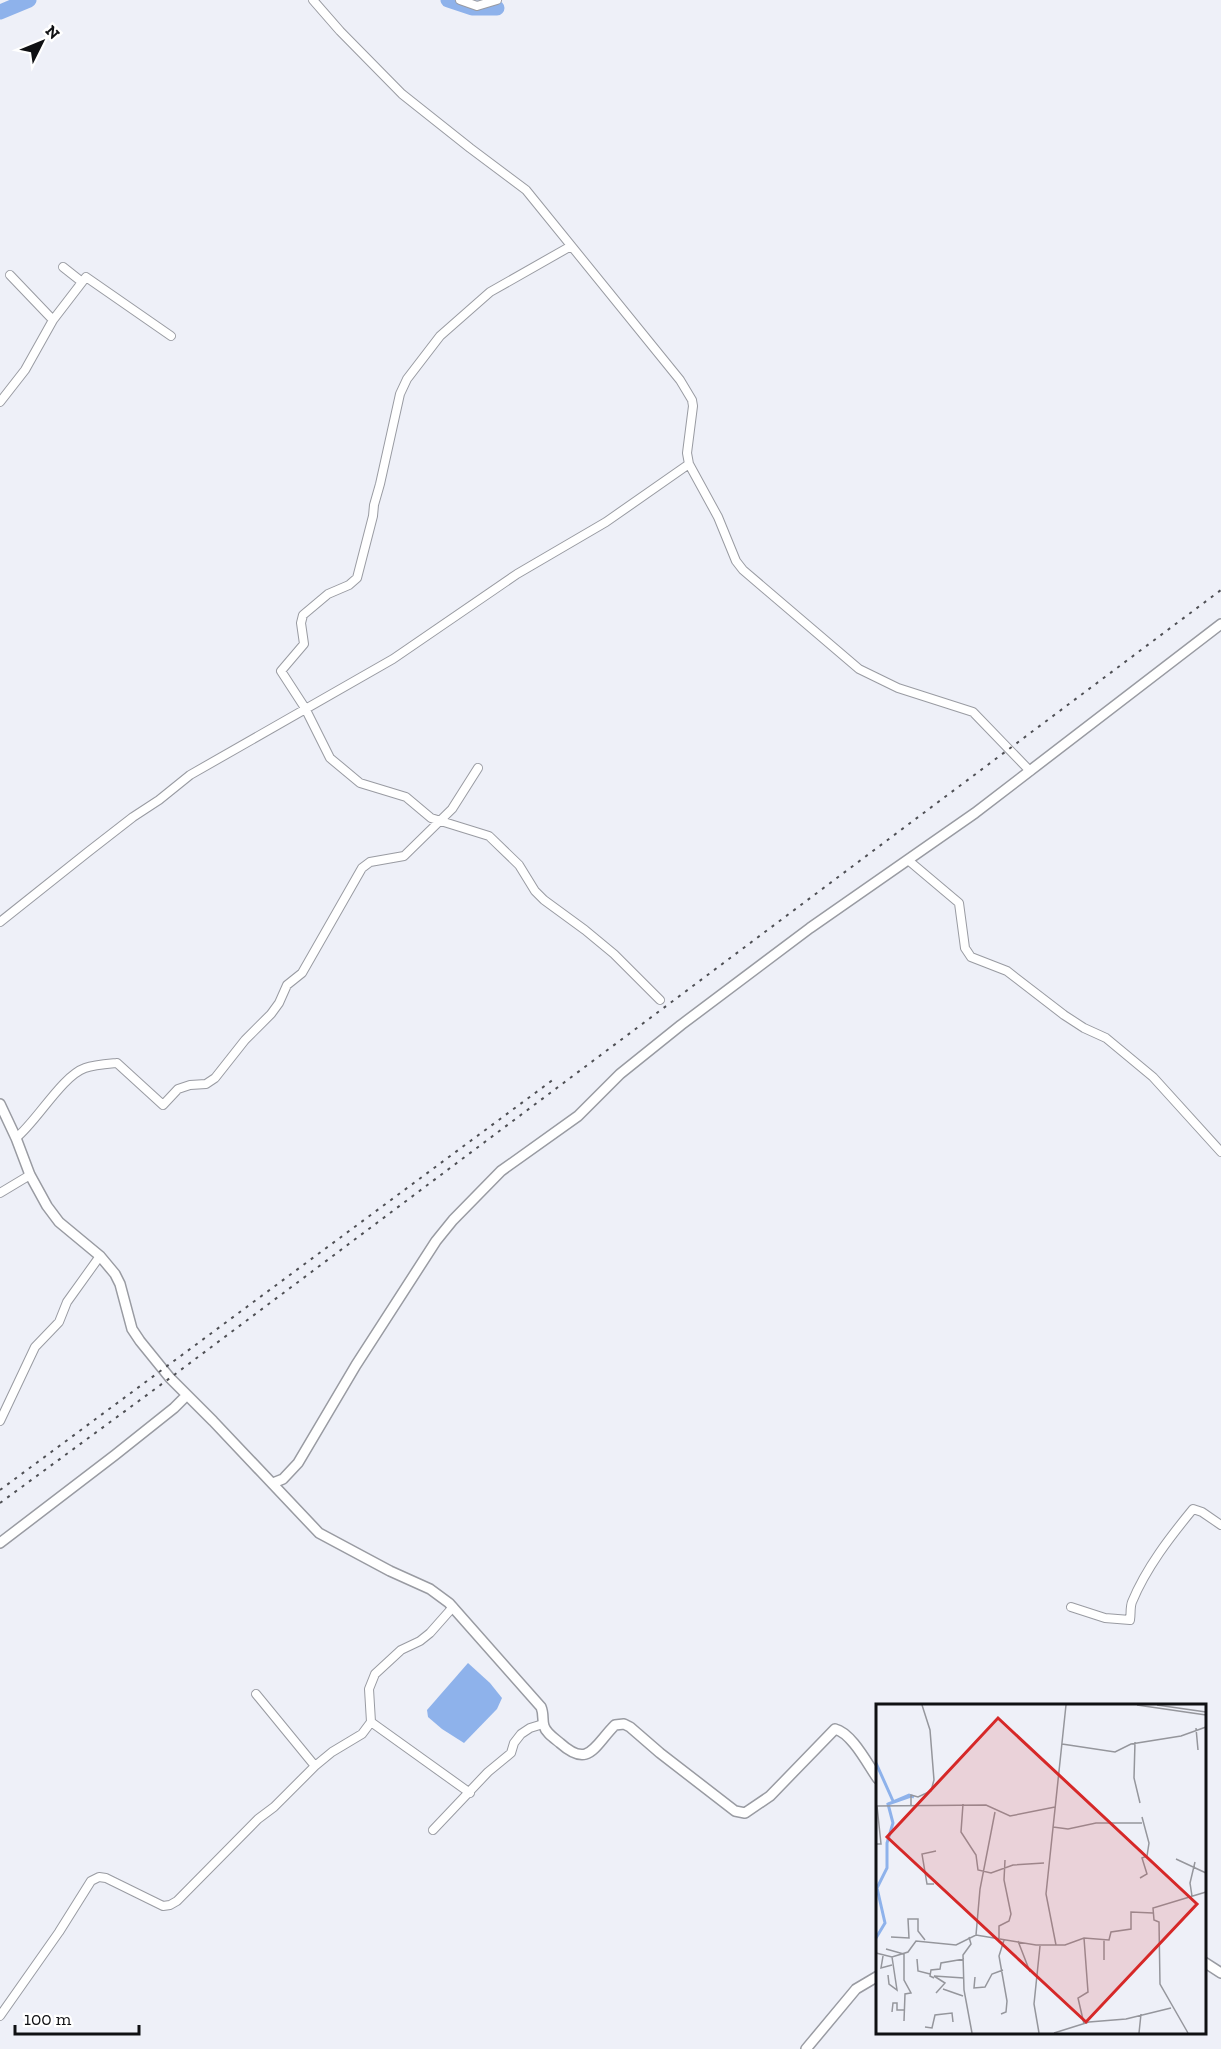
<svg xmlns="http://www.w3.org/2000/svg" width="1221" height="2049" font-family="'Zilla Slab',serif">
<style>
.water{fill:#8eb2eb}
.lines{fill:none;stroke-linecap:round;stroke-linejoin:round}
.canal{stroke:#8eb2eb;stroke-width:9}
.river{stroke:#8eb2eb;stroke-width:15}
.minor-casing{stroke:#999ba2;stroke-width:10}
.tertiary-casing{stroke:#999ba2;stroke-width:12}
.minor{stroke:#fff;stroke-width:8}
.tertiary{stroke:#fff;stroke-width:9}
.rail{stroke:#4e4f54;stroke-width:2;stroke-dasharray:3 6;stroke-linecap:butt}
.inset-river{fill:none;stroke:#8eb2eb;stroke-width:3}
.inset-road{fill:none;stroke:#95969c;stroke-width:1.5}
.view{fill:#d62828;fill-opacity:0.15;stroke:#d62828;stroke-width:3}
.inset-edge{fill:none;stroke:#0f1013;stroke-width:3}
</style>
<rect width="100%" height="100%" fill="#eef0f8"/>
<path class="water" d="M468 1663 490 1683 502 1698 497 1709 464 1743 442 1729 428 1717 427 1710Z"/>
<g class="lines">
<path class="canal" d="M448 0 472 8H497"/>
<path class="river" d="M448 0 472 8H497
M0 12 29 0"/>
<defs>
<path id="minor" d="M313 0 340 31 402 94 470 148 526 190 680 380 692 400 693 406 687 453 689 464 718 517 736 561 743 570 859 669 898 688 973 712 1030 771
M460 0 477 6 497 0
M571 246 490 292 440 336 407 379 400 394 380 484 374 505 373 516 357 578 349 585 328 594 303 615 301 623 304 644 281 671 305 708 330 758 360 783 406 797 431 818 489 836 519 865 535 891 544 900 585 930 614 954 660 1000
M63 267 82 282
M10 275 53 320
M0 402 25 370 53 320 86 277 171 336
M908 860 959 903 965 948 971 957 1007 971 1064 1015 1084 1028 1106 1038 1153 1077 1221 1152
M0 922 88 852 133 817 159 800 190 775 393 659 517 574 606 522 689 464
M16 1138C37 1121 62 1076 85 1068 94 1065 107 1064 117 1063L163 1105 178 1089 190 1085 206 1084 215 1078 245 1040 271 1014 279 1003 287 985 302 973 362 868 370 862 404 856 452 809 478 768
M0 1193 30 1175
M0 1421 35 1347 59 1322 67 1302 100 1256
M1071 1607 1105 1618 1130 1620C1131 1614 1130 1607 1132 1602 1146 1568 1170 1537 1193 1509L1202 1512 1221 1525
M256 1694 315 1766
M371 1722 470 1793
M433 1830 488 1772 511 1753 514 1743 521 1734 530 1728 543 1724
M0 2016 59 1932 91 1881 99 1877 106 1878 163 1906 170 1905 177 1901 258 1819 274 1807 315 1766 332 1752 362 1734 371 1722 369 1689 375 1674 401 1650 420 1641 430 1633 453 1607"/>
<path id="tertiary" d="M0 1104 16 1138 30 1175 47 1206 59 1222 100 1256 115 1274 120 1284 132 1329 140 1341 170 1378 213 1421 319 1533 390 1571 430 1589 449 1603 541 1707C544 1714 542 1720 544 1726 546 1733 554 1738 560 1743 589 1769 594 1746 615 1725L624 1724 630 1727 660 1753 735 1811 745 1813 770 1796 835 1729C852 1733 868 1765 878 1779
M273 1483 283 1479 298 1463 356 1365 436 1241 453 1220 501 1171 578 1116 620 1074 681 1025 810 928 975 813 1221 624
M0 1543 115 1455 174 1408 186 1396
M1204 1962 1221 1973
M806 2049 856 1989 878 1976"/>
</defs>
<use href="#minor" class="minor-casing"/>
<use href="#tertiary" class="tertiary-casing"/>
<use href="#minor" class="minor"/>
<use href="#tertiary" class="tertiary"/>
<path class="rail" d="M0 1490 554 1079
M0 1503 170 1378 1221 590"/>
</g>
<g transform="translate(876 1704)">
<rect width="330" height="330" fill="#eef0f8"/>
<path class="inset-river" d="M0 59 17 97M12 100 35 92M0 234 9 219 1 184 11 164V139L17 119 12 100 33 91 38 93"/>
<path class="inset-road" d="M261 1 330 11M281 1 330 8M320 24 322 46M259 38 258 74 264 99M186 40 239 48 255 40 305 32 330 23M87 100 85 128 100 151 102 166 115 169 137 161 168 159M0 102 110 101 134 112 179 103M35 102V91L42 93 55 87 58 76 54 26 46 1M177 123 192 125 220 119H266M0 140H5L1 102M300 155 330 169M264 174 271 170 266 154 271 152 273 139 266 113M58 180H51L46 150 60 147M316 192 314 179 319 158M100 231 104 185 119 108M15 233 33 234 32 215H42V227L49 236M93 233 95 240 87 251 88 286 96 329M123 234V222L133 217 135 210 128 176 129 156M228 236V256M142 237 154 268M180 241 170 190 190 1M10 245 28 250V276L35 289 29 290 28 317M0 249 16 253 32 248 40 237 80 241 100 231 160 241H189L208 234 233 236 235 228 255 225V208L277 209M7 252 5 264 16 261M41 255 42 267 54 270M12 271 13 280 21 286 16 253M99 273 98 284 109 283 116 270 127 266M58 274 54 272 55 266 64 265 65 259 88 255M67 285 87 292M60 289 69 279 58 272 88 274M16 308 17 299H21V306H28M125 310 130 308 131 297 123 252 128 236M208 320 202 294 212 288 208 234M49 323 56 324 59 311 76 309 77 318M163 329 158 300 164 242M178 329 213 318 250 315 295 304M263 329 265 310M312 329 284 280 283 218 278 216 277 204 330 188"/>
<path class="view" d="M122 14 321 200 210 318 11 133Z"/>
<rect width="330" height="330" class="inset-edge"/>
</g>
<g transform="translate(42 42) rotate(47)" stroke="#ffffff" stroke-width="4.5" paint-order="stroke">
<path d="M0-4.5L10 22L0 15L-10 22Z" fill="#0f1013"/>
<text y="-9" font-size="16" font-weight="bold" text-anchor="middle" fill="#0f1013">N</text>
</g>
<path d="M15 2025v9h124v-9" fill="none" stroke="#0f1013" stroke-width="3"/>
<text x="24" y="2025" font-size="18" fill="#0f1013" stroke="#ffffff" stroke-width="4.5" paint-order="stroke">100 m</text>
</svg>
